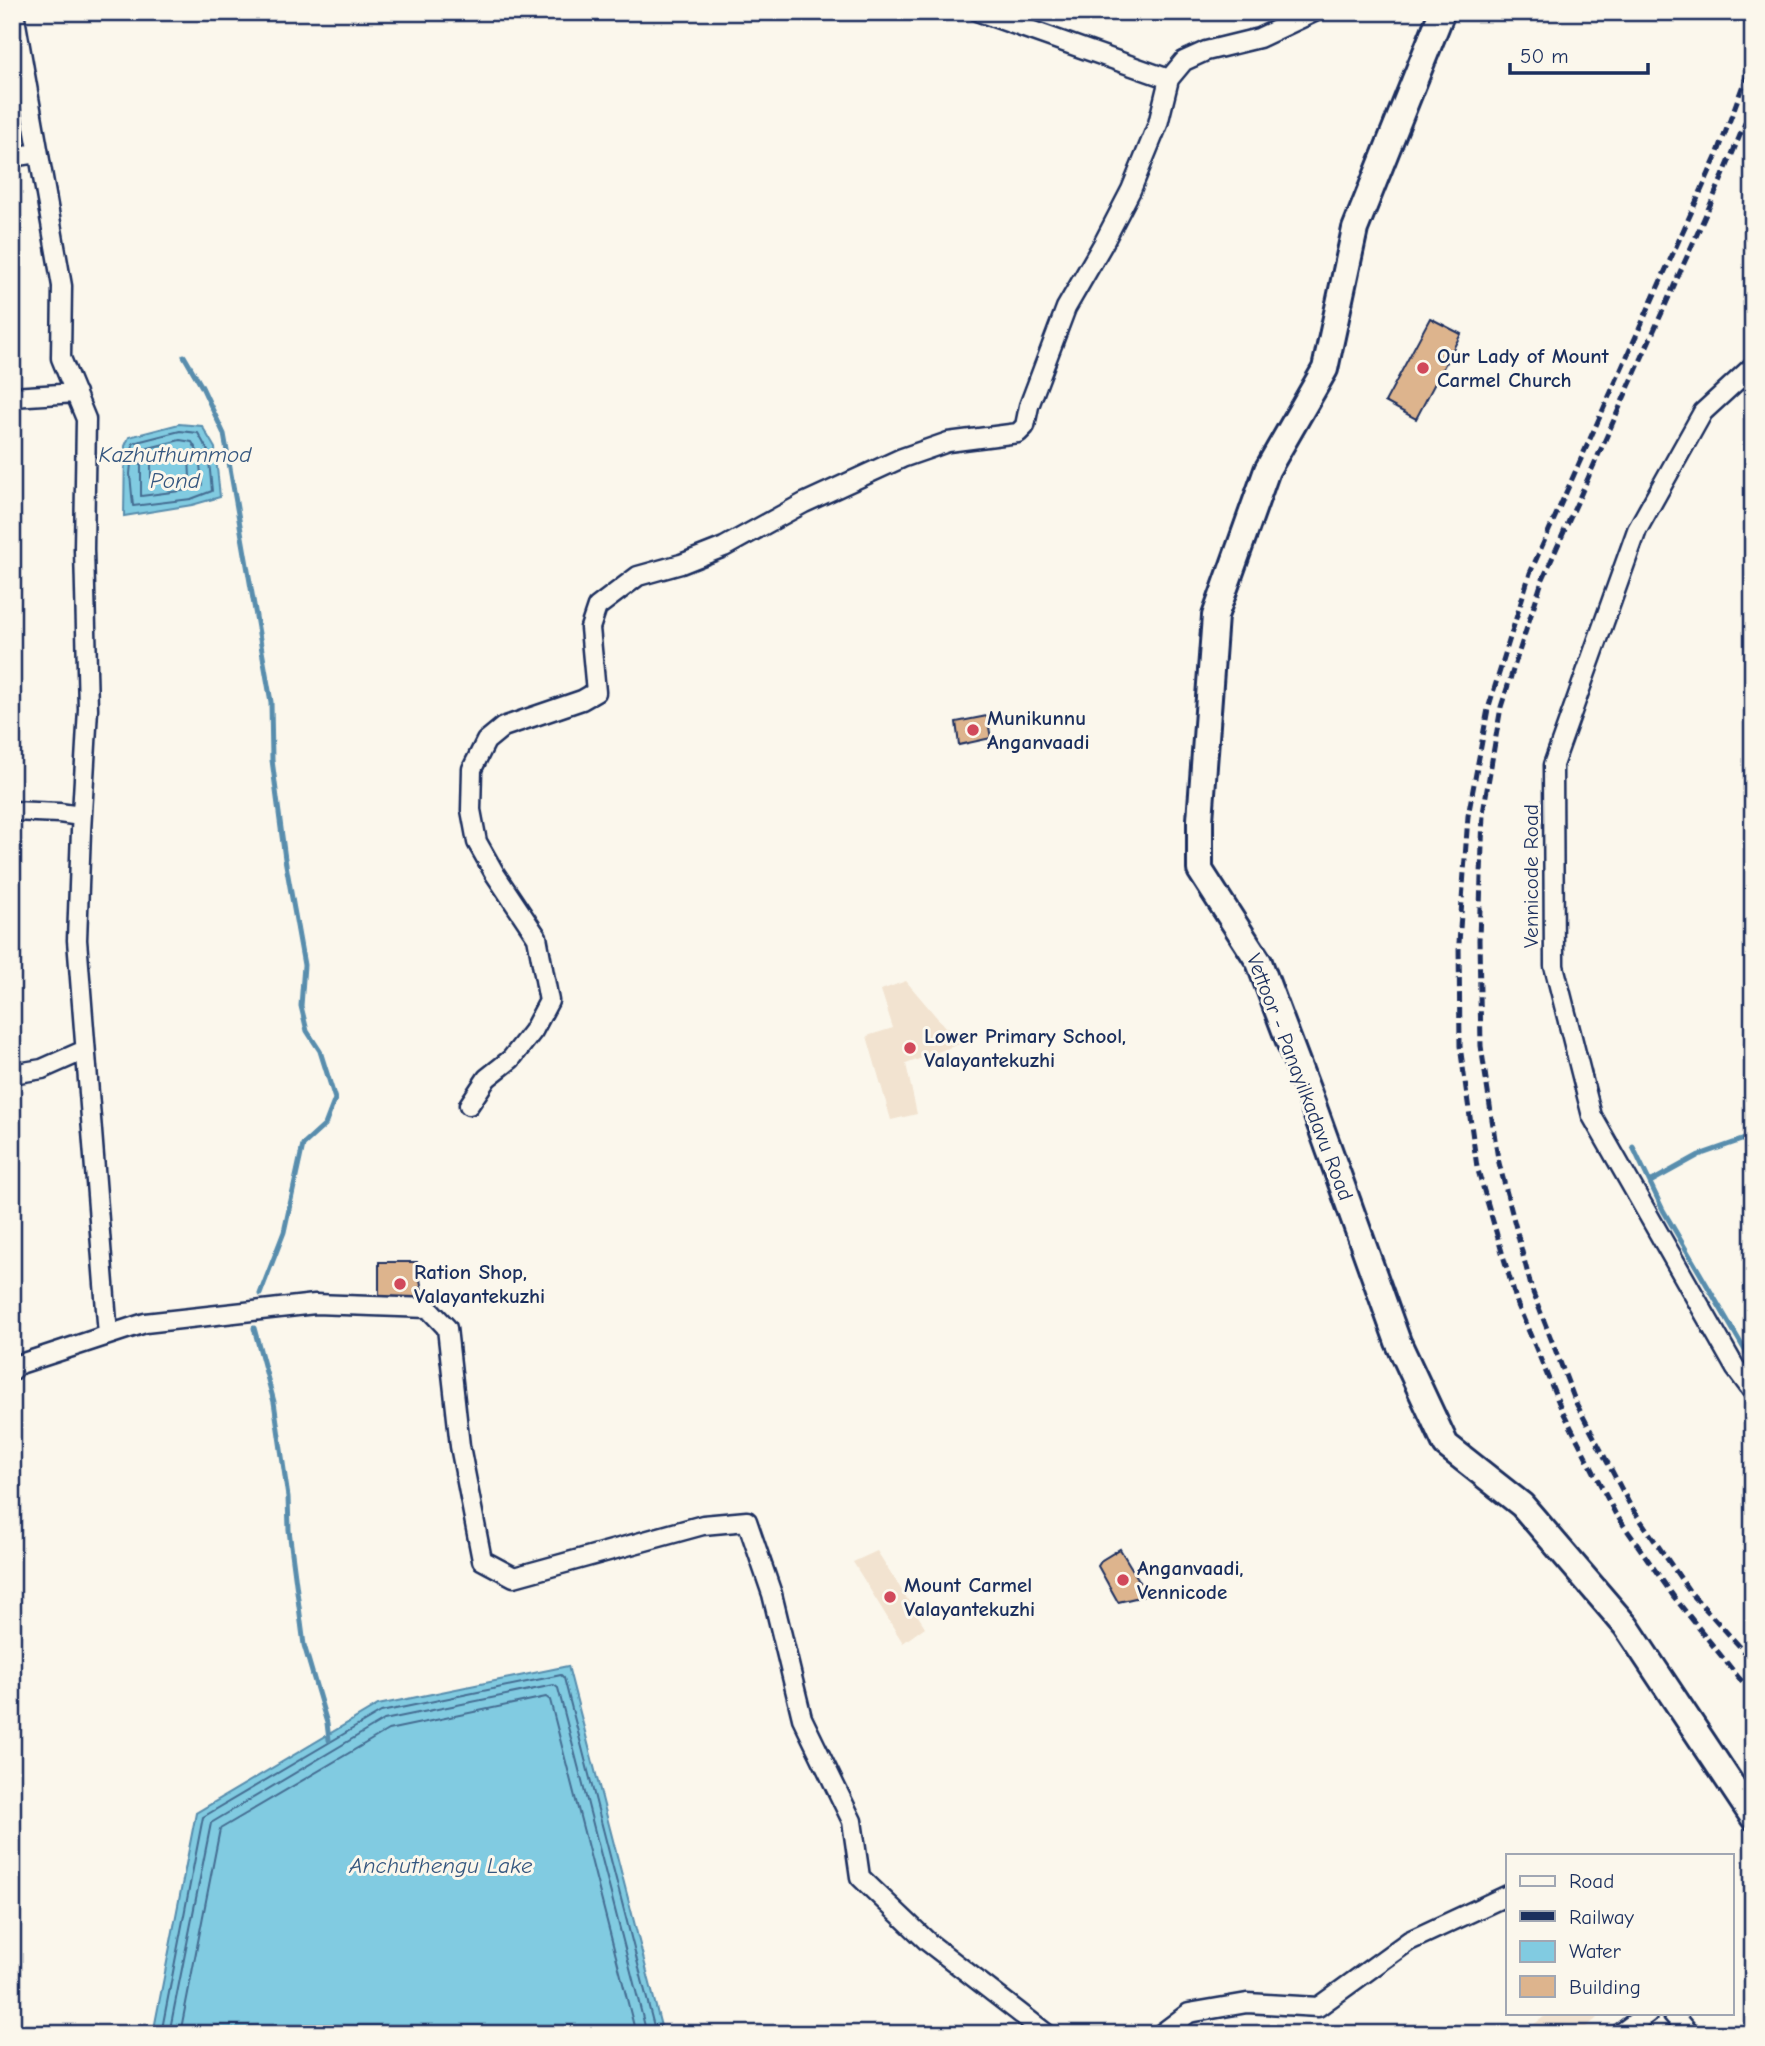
<svg xmlns="http://www.w3.org/2000/svg" width="1765" height="2046" font-family="'Comic Neue',sans-serif">
<style>
.built{fill:#f2e3d0}
.water{fill:#81cbe1;stroke:#588dad;stroke-width:2}
.lines{fill:none;stroke-linecap:round;stroke-linejoin:round}
.shore{stroke:#446d92;stroke-width:2}
.stream{stroke:#588dad;stroke-width:5}
.building{fill:#ddb48d;stroke:#1b2f5e;stroke-width:2}
.minor-casing{stroke:#1b2f5e;stroke-width:23}
.secondary-casing{stroke:#1b2f5e;stroke-width:30}
.minor{stroke:#fbf7ec;stroke-width:18}
.secondary{stroke:#fbf7ec;stroke-width:24}
.rail{stroke:#1b2f5e;stroke-width:5;stroke-dasharray:10 5;stroke-linecap:butt}
.poi-dot{fill:#d1495b;stroke:#fbf7ec;stroke-width:2.5}
.labels{text-anchor:middle;dominant-baseline:central;stroke-width:6;stroke-linejoin:round;paint-order:stroke}
.poi-label{font-size:21px;font-weight:bold;fill:#1b2f5e;stroke:#fbf7ec;text-anchor:start}
.street-label{font-size:21px;fill:#1b2f5e;stroke:#fbf7ec}
.water-label{font-size:23px;font-style:italic;fill:#34567f;stroke:#fbf7ec}
</style>
<rect width="100%" height="100%" fill="#fbf7ec"/>
<filter id="ink" filterUnits="userSpaceOnUse"><feTurbulence type="fractalNoise" baseFrequency=".0143" numOctaves="2"/><feDisplacementMap in="SourceGraphic" scale="14" xChannelSelector="R" yChannelSelector="G"/><feConvolveMatrix kernelMatrix="1 2 1 2 8 2 1 2 1" color-interpolation-filters="sRGB"/></filter>
<g filter="url(#ink)">
<path class="built" d="M906 981 945 1027 967 1041 906 1064 917 1114 891 1120 867 1036 893 1028 881 990Z
M877 1551 925 1627 903 1643 853 1562Z
M1549 2013H1603L1578 2034H1521Z"/>
<path class="water" d="M179 424 202 426 215 448 220 497 192 505 124 516 125 446 129 437Z
M568 1666 663 2034H153L196 1813 378 1705Z"/>
<g class="lines">
<path class="shore" d="M180 431 198 433 208 451 212 491 191 499 133 506 130 474 133 443Z
M180 440 192 442 199 454 202 485 188 490 141 496V450Z
M181 451 186 452 189 457 190 478 151 484V458Z
M161 2034 203 1817 381 1712 561 1675 564 1678 656 2034
M169 2034 211 1823 384 1720 554 1685 558 1688 647 2034
M180 2034 220 1829 388 1730 546 1697 550 1700 636 2034"/>
<path class="stream" d="M184 356 202 387 224 434 271 702 272 760 285 859 304 965 301 1006 307 1031 320 1051 335 1099 325 1125 303 1145 284 1232 260 1294
M1633 1147 1663 1210 1753 1364
M1652 1181 1699 1155 1753 1136
M254 1328 274 1402 288 1497 289 1530 304 1645 327 1723 329 1740"/>
</g>
<path class="building" d="M1430 318 1461 334 1416 419 1385 402Z
M987 716 991 738 959 745 956 722Z
M379 1262H417L424 1302 379 1303Z
M1120 1549 1148 1595 1118 1602 1098 1566 1102 1560Z"/>
<g class="lines">
<defs>
<path id="minor" d="M14 12 62 286 61 358 86 419 84 549 88 709 81 831 77 940 108 1335
M979 12 1169 79
M12 157 38 153
M1753 366 1703 412 1637 530 1553 765 1554 966 1592 1116 1736 1369 1753 1392
M12 397 76 393
M12 811 59 813 81 816
M12 1074 42 1069 85 1050
M469 1105 487 1078 511 1059 533 1031 549 1001 537 937 495 874 477 842 471 810 472 769 486 741 503 727 582 700 596 692 590 628 597 607 638 576 681 564 724 547 804 503 902 458 948 442 1018 433 1025 426 1029 406 1066 308 1103 244 1131 190 1158 124 1169 79 1184 61 1206 51 1259 38 1314 12
M12 1371 17 1365 145 1323 315 1304 428 1308 447 1328 460 1446 482 1560 514 1577 703 1525 747 1521 772 1594 802 1718 852 1821 860 1877 928 1942 1047 2034
M1672 2013 1690 2034
M1161 2034 1189 2013 1247 2003 1318 2007 1409 1941 1508 1895
M1620 2034 1648 2013"/>
<path id="secondary" d="M1442 12 1355 229 1325 369 1267 470 1215 616 1200 820V870L1259 962 1312 1102 1398 1342 1446 1445 1522 1505 1626 1626 1753 1817"/>
</defs>
<use href="#minor" class="minor-casing"/>
<use href="#secondary" class="secondary-casing"/>
<use href="#minor" class="minor"/>
<use href="#secondary" class="secondary"/>
<path class="rail" d="M1753 58 1717 155 1530 573 1488 709 1468 816 1459 943 1460 1046 1477 1167 1517 1303 1561 1408 1615 1513 1674 1597 1739 1678 1753 1692
M1753 104 1723 176 1542 581 1501 707 1483 813 1479 940 1481 1046 1498 1159 1532 1290 1576 1403 1630 1505 1690 1592 1753 1661"/>
</g>
</g>
<g class="poi-dot">
<circle cx="1423" cy="368" r="7"/>
<circle cx="973" cy="730" r="7"/>
<circle cx="910" cy="1048" r="7"/>
<circle cx="400" cy="1284" r="7"/>
<circle cx="1123" cy="1580" r="7"/>
<circle cx="890" cy="1597" r="7"/>
</g>
<g class="labels">
<g class="poi-label">
<text x="1437" y="356">Our Lady of Mount<tspan x="1437" dy="24">Carmel Church</tspan></text>
<text x="987" y="718">Munikunnu<tspan x="987" dy="24">Anganvaadi</tspan></text>
<text x="924" y="1036">Lower Primary School,<tspan x="924" dy="24">Valayantekuzhi</tspan></text>
<text x="414" y="1272">Ration Shop,<tspan x="414" dy="24">Valayantekuzhi</tspan></text>
<text x="1137" y="1568">Anganvaadi,<tspan x="1137" dy="24">Vennicode</tspan></text>
<text x="904" y="1585">Mount Carmel<tspan x="904" dy="24">Valayantekuzhi</tspan></text>
</g>
<g class="street-label">
<text transform="translate(1531 876) rotate(-90)">Vennicode Road</text>
<text transform="translate(1300 1077) rotate(69)">Vettoor - Panayilkadavu Road</text>
</g>
<g class="water-label">
<text x="175" y="454">Kazhuthummod<tspan x="175" dy="26">Pond</tspan></text>
<text x="441" y="1865">Anchuthengu Lake</text>
</g>
</g>
<rect width="1765" height="2046" fill="none" stroke="#fbf7ec" stroke-width="42"/>
<rect x="21" y="21" width="1723" height="2004" fill="none" stroke="#1b2f5e" stroke-width="2.5" filter="url(#ink)"/>
<rect x="1506" y="1854" width="228" height="161" fill="#fbf7ec" stroke="#a1a7b3" stroke-width="2"/>
<rect x="1520" y="1876" width="35" height="10" fill="#fbf7ec" stroke="#a1a7b3" stroke-width="2"/>
<text x="1569" y="1888" font-size="21" fill="#1b2f5e">Road</text>
<rect x="1520" y="1911" width="35" height="10" fill="#1b2f5e" stroke="#a1a7b3" stroke-width="2"/>
<text x="1569" y="1924" font-size="21" fill="#1b2f5e">Railway</text>
<rect x="1520" y="1941" width="35" height="21" fill="#81cbe1" stroke="#a1a7b3" stroke-width="2"/>
<text x="1569" y="1958" font-size="21" fill="#1b2f5e">Water</text>
<rect x="1520" y="1976" width="35" height="21" fill="#ddb48d" stroke="#a1a7b3" stroke-width="2"/>
<text x="1569" y="1994" font-size="21" fill="#1b2f5e">Building</text>
<path d="M1510 63v10h138v-10" fill="none" stroke="#1b2f5e" stroke-width="3.5"/>
<text x="1520" y="63" font-size="21" fill="#1b2f5e" stroke="#fbf7ec" stroke-width="5" paint-order="stroke">50 m</text>
</svg>
